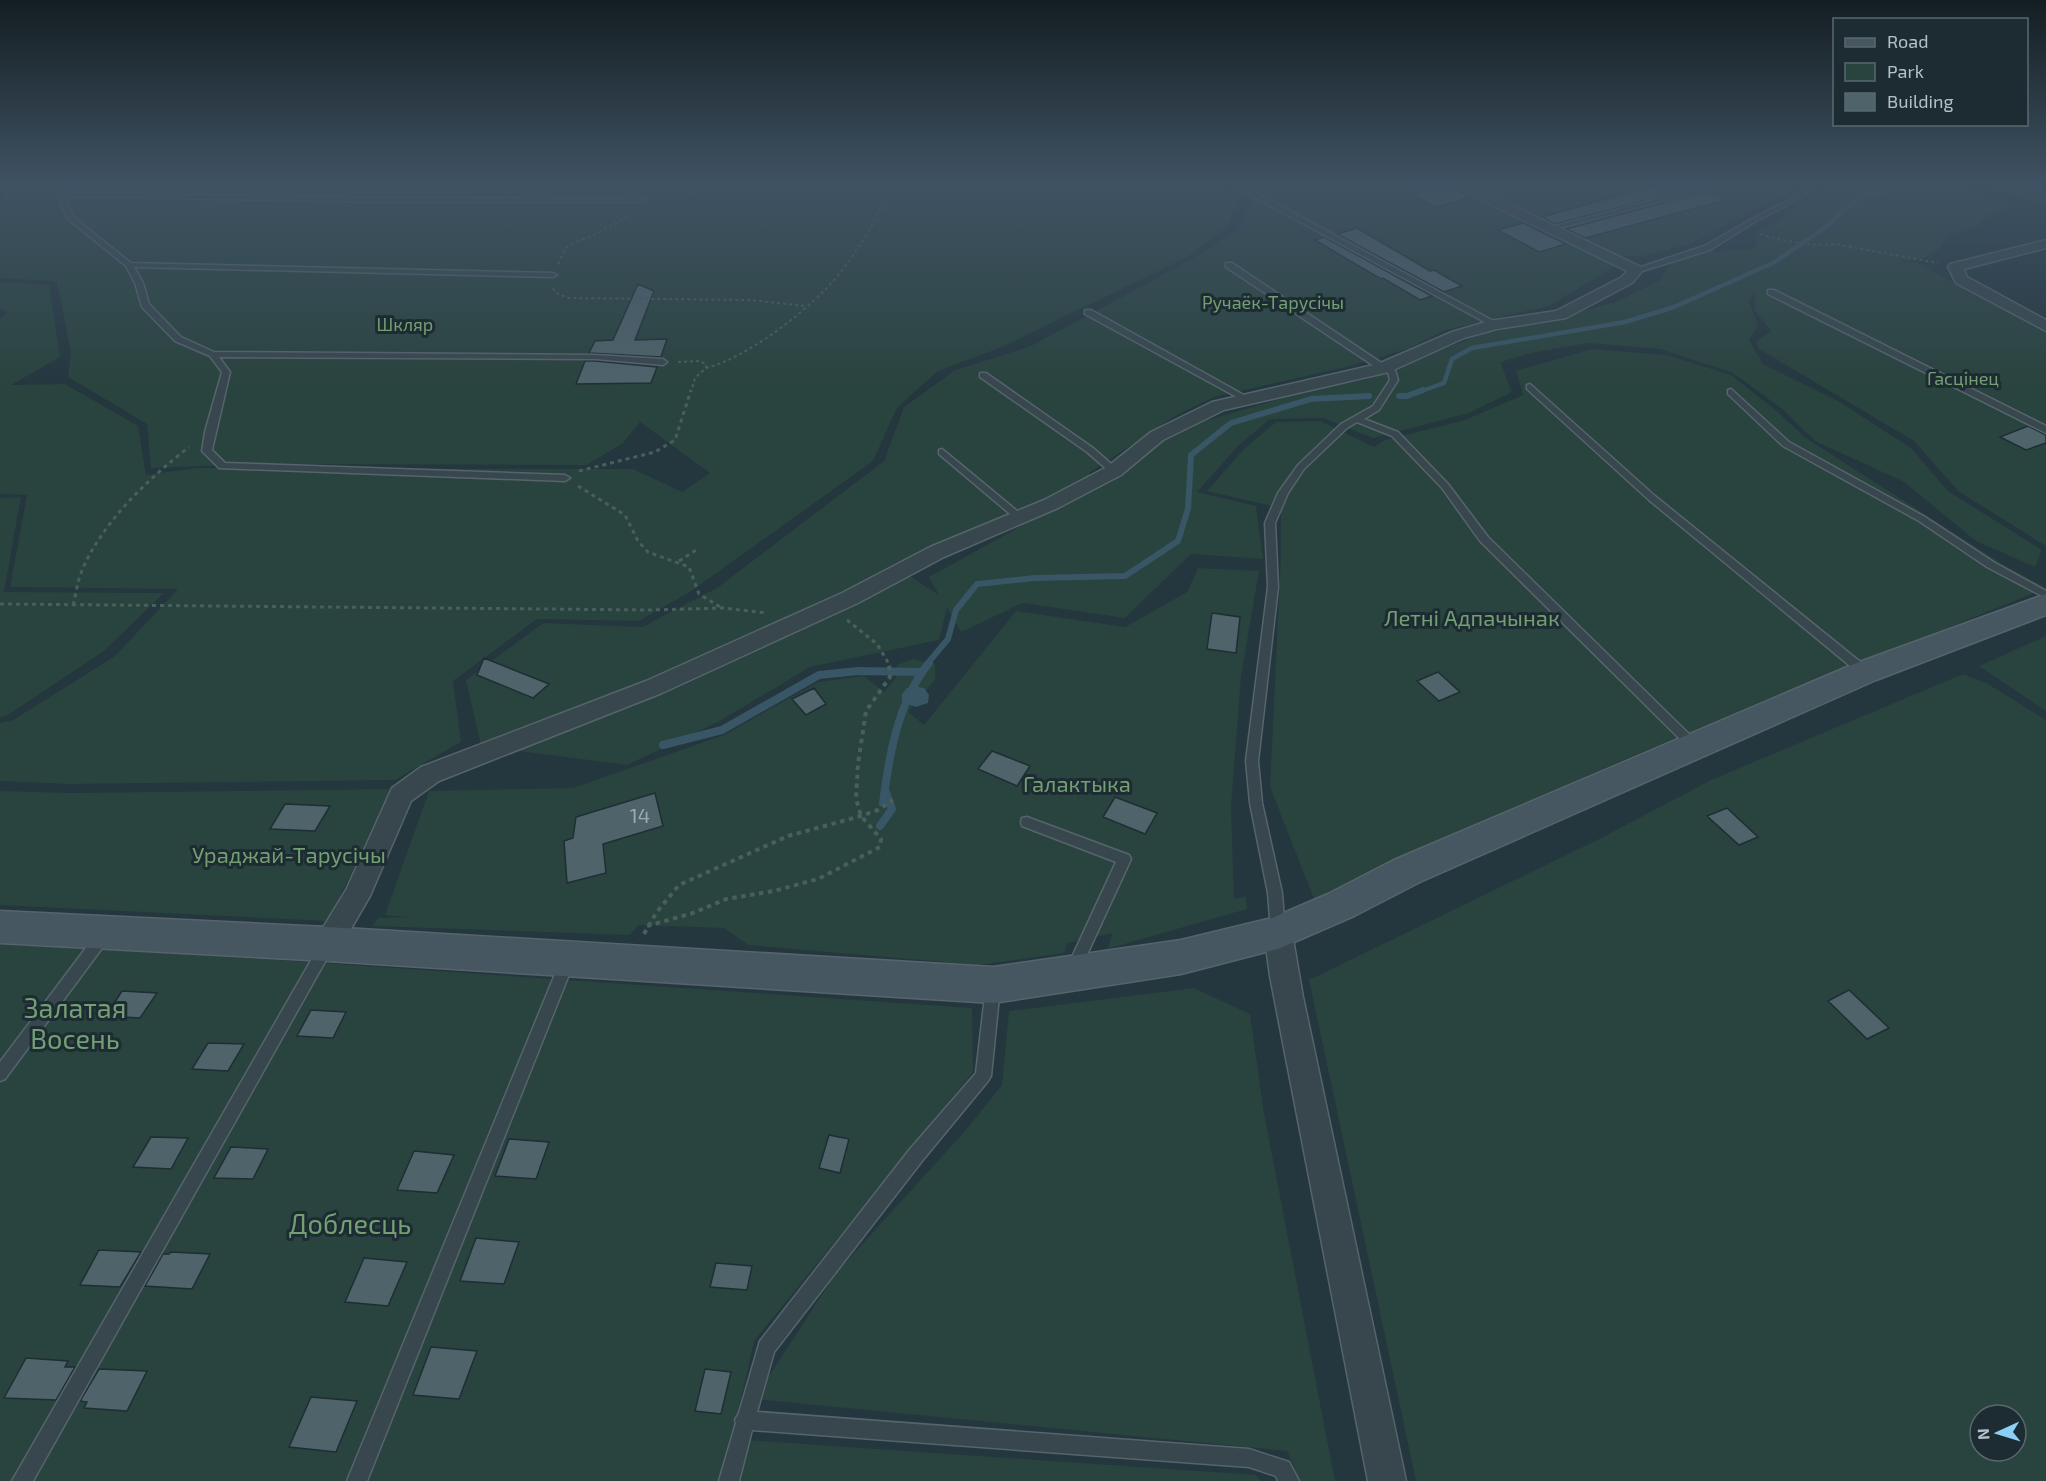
<svg xmlns="http://www.w3.org/2000/svg" width="2046" height="1481" font-family="'Exo 2',sans-serif">
<style>
.green{fill:#29433e;fill-rule:evenodd}
.water{fill:#385665}
.lines{fill:none;stroke-linecap:round;stroke-linejoin:round}
.stream-far2{stroke:#385665;stroke-width:4.5}
.stream-far1{stroke:#385665;stroke-width:6}
.stream{stroke:#385665;stroke-width:8}
.building{fill:#4f636b;stroke:#1f2e35;stroke-width:1.5}
.lane-casing{stroke:#56646c;stroke-width:3}
.street-casing{stroke:#56646c;stroke-width:3}
.secondary-casing{stroke:#56646c;stroke-width:3}
.path-far2{stroke:#485f5c;stroke-width:2;stroke-dasharray:3 3;stroke-linecap:butt}
.path-far1{stroke:#485f5c;stroke-width:3;stroke-dasharray:4 4;stroke-linecap:butt}
.path{stroke:#485f5c;stroke-width:4;stroke-dasharray:4.5 4.5;stroke-linecap:butt}
.lane{fill:#38474e;fill-rule:evenodd}
.street{fill:#38474e;fill-rule:evenodd}
.secondary{fill:#465761;fill-rule:evenodd}
.labels{text-anchor:middle;dominant-baseline:central;stroke-width:6;stroke-linejoin:round;paint-order:stroke}
.far-park-label{font-size:18px;fill:#739f73;stroke:#1d2c33}
.number-label{font-size:20px;fill:#9baab2}
.park-label{font-size:22px;fill:#739f73;stroke:#1d2c33}
.near-park-label{font-size:27px;fill:#739f73;stroke:#1d2c33}
</style>
<rect width="100%" height="100%" fill="#24363e"/>
<path class="green" d="M4 182H1216L1238 197 1229 225 1187 257 1002 347 938 371 897 408 873 461 690 592 639 621 537 619 453 681 461 742 395 780 69 784 0 781V723L13 720 115 656 178 589 10 587 27 495 0 494V319L7 312 0 309V282L49 285 60 357 11 385 65 384 138 426 146 475 196 468 633 469 682 492 710 473 640 422 623 443 587 465 256 464 151 468 147 424 68 377 71 354 57 281 0 278V202L3 199Z
M1227 182H1443L1615 266 1549 306 1445 330 1407 349 1346 367 1214 397 1175 416 1089 473 1108 480 1167 437 1204 421 1314 389 1365 380 1482 334 1537 323 1616 302 1661 280 1672 262 1711 252 1756 249 1755 232 1780 220 1817 193 1840 182H2046L2044 204C2018 197 1983 179 1958 192L2010 206 1988 215 1978 226 1947 236 1939 249 1924 258 1899 262 1917 263 2046 332V546L1958 491 1914 441 1759 349 1756 342 1771 331 1755 311V291L1749 303 1758 325 1749 340 1763 364 1838 401 1911 448 1948 491 2042 550 2035 567 1976 541 1904 482 1815 441 1782 409 1733 373 1660 349 1588 343 1531 353 1500 362 1512 392 1469 413 1373 438 1323 418 1270 419 1239 445 1197 492 1256 506 1263 559 1191 554 1125 618 1023 603 961 632 947 608 939 640 810 667 718 722 627 765 481 746 466 680 543 623 642 627 717 588 884 461 904 407 955 370 1029 347 1196 257 1239 228 1253 198ZM1048 511 929 577 939 595 896 567Z
M1462 182H1805L1693 243 1643 256H1616Z
M1592 349 1667 355 1731 375 1773 408 1806 438 2001 563 2046 588 1623 760 1314 899 1270 787 1281 555V508L1207 491 1245 448 1276 422 1320 421 1374 447 1385 440 1465 420 1523 395 1516 371Z
M21 497 4 592 164 593 104 651 8 715 0 718V498Z
M1198 568 1259 571 1241 677 1231 806 1234 899 1246 896 1247 909 1107 949 1113 933 1068 943 1064 953 978 965 748 945 724 928 638 925 630 935 373 926 378 918 406 917 385 915 429 791 573 788 724 735 818 682 864 676 884 692 896 678 897 665 913 659 935 664V680L908 712 924 725 1016 611 1125 627 1187 592Z
M2046 636V711L1979 666Z
M1963 674 1988 684 2046 720V1481H1416L1309 980 1601 838 1711 780ZM1980 1415H2016V1451H1980Z
M392 789 328 921 0 905V791L72 793Z
M0 944 206 955 972 1008 973 1072 754 1341 732 1439 1256 1475 1261 1481H0Z
M1194 988 1250 1014 1264 1113 1335 1481H1300L1287 1451 754 1399 836 1273 965 1131 1002 1085 1009 1011Z"/>
<path class="water" d="M914 686 924 688 929 695 928 703 916 707 902 702V694L907 688Z"/>
<g class="lines">
<path class="stream-far2" d="M1419 392 1444 383 1452 359 1472 348 1625 322 1674 307 1773 263 1822 230 1859 197 1928 182"/>
<path class="stream-far1" d="M1399 396H1407L1423 390
M927 664 948 639 956 610 977 584 1035 578 1125 576 1178 541 1188 509 1191 455 1231 423 1311 399 1369 396"/>
<path class="stream" d="M663 745 722 730 819 675 858 671 921 672
M883 803C889 756 898 701 929 663
M880 826 892 809 885 790"/>
</g>
<path class="building" d="M1389 182H1443L1471 197 1436 207Z
M1469 182H1501L1502 189 1489 192Z
M1666 182H1686L1697 187 1555 224 1542 217Z
M1707 191 1726 200 1585 238 1566 229Z
M1523 223 1566 244 1539 252 1498 230Z
M1357 228 1430 271 1434 270 1462 286 1444 292 1337 234Z
M1324 237 1432 296 1420 300 1383 278 1381 279 1315 240Z
M638 284 654 291 635 340 667 339 661 357 589 353 595 341 613 340Z
M585 361H596L657 367 651 383 576 384Z
M2028 426 2046 435V443L2026 450 2000 437Z
M1212 613 1240 617 1236 653 1207 649Z
M484 658 549 684 533 698 477 675Z
M1438 672 1460 692 1439 701 1417 681Z
M814 688 826 704 806 715 792 699Z
M992 751 1030 766 1017 786 978 769Z
M655 793 663 826 603 844 606 873 567 883 564 841 573 838 576 817Z
M1115 797 1157 813 1145 834 1103 817Z
M285 804 330 806 315 831 270 829Z
M1727 808 1758 837 1739 845 1707 816Z
M1849 990 1889 1028 1867 1039 1828 1001Z
M122 991 157 993 140 1018 106 1016Z
M311 1010 346 1012 333 1038 297 1036Z
M208 1043 244 1044 228 1071 192 1069Z
M829 1135 849 1139 840 1173 819 1168Z
M151 1137 188 1138 171 1169 133 1167Z
M509 1139 549 1142 536 1179 495 1176Z
M231 1147 268 1149 253 1179 214 1178Z
M414 1151 454 1155 437 1193 397 1190Z
M476 1238 519 1242 504 1284 460 1281Z
M99 1250 141 1252 120 1287 80 1285Z
M171 1252 210 1254 192 1289 145 1286 163 1254H169Z
M364 1258 407 1262 388 1306 345 1302Z
M716 1263 752 1266 747 1290 710 1287Z
M431 1347 477 1351 459 1399 413 1395Z
M26 1358 68 1361 65 1367H75L56 1400 4 1398Z
M99 1369 147 1371 127 1411 84 1408 87 1402 80 1401Z
M705 1369 731 1372 721 1414 695 1411Z
M311 1397 357 1401 336 1452 289 1447Z"/>
<g class="lines">
<defs>
<path id="lane" d="M54 182H60L64 192 379 198 647 199V201L645 202H379L65 196 72 216 131 263 553 273 557 275 553 277 134 267 143 283 149 304 181 337 214 352 596 355 663 359 667 362 663 365 596 359 219 357 230 372 212 450 225 463 565 475 570 478 565 481 219 468 202 451 205 432 222 372 210 356 175 341 142 307 135 283 126 266 67 218Z
M1234 182H1240V184L1499 324 1492 326 1234 186Z
M1723 182H1734L1548 231 1544 229Z
M1813 182H1820L1799 199 1758 220 1710 250 1639 272 1632 270 1704 246 1754 218 1795 197Z
M1226 263H1232L1386 366 1387 364H1393L1398 380 1379 410 1364 419 1398 432 1448 484 1488 537 1698 743 1700 746 1698 749H1690L1480 541 1442 488 1392 436 1357 422 1347 428 1304 469 1288 493 1275 523 1278 587 1258 761 1262 803 1282 893 1285 932 1283 936 1278 938 1273 936 1271 932 1268 893 1250 803 1246 761 1268 587 1265 523 1278 493 1298 465 1341 424 1373 406 1390 380 1387 369 1380 370 1226 267Z
M1768 290H1774L2046 426V433L1768 294Z
M1085 310H1091L1251 399 1244 401 1085 314Z
M980 373H986L1093 448 1117 469V473H1111L1087 452 980 377Z
M1530 384 1655 496 1869 669 1871 672 1869 675H1861L1649 500 1527 389V385Z
M1731 389 1789 442 1925 517 1995 563 2046 591V598L1987 567 1919 521 1783 446 1728 394V390Z
M942 449 1022 515V519H1016L939 454V450Z
M1027 817 1129 855 1131 859 1079 972 1074 974 1069 972 1067 968 1116 862 1022 826 1021 822 1022 818Z
M103 930 108 932 110 936 108 940 5 1079 0 1081V1062L98 932Z
M326 941 331 943 333 947 331 951 33 1481H12L321 943Z
M567 956 572 958 574 962 367 1481H347L560 962 562 958Z
M993 981 998 982 1000 987 991 1076 988 1081 922 1161 774 1352 757 1412 1249 1449 1289 1462 1299 1481H1278L1276 1476 1249 1467 752 1430 739 1481H719L736 1423 735 1420 739 1413 760 1341 910 1149 976 1073 986 987 988 982Z"/>
<path id="street" d="M1445 182H1463L1641 267 1643 270 1632 283 1566 318 1497 329 1464 338 1389 372 1224 410 1163 440 1121 475 1058 508 944 557 858 603 662 693 439 781 411 801 370 896 337 953 327 956 317 953 313 944 346 890 392 788 421 767 646 681 842 593 930 547 1044 500 1107 467 1151 432 1212 402 1378 364 1452 332 1489 321 1556 311 1622 277 1627 271Z
M2046 240V248L1964 269 1967 277 2046 320V331L1956 283 1948 267 1950 264Z
M1278 921 1288 925 1292 933 1303 997 1406 1481H1368L1270 976 1264 933 1268 925Z"/>
<path id="secondary" d="M2046 594V615L1876 680 1420 882 1354 916 1278 949 1181 974 993 1003 327 961 0 943V911L327 927 993 967 1181 940 1272 918 1328 894 1394 860 1854 664Z"/>
</defs>
<use href="#lane" class="lane-casing"/>
<use href="#street" class="street-casing"/>
<use href="#secondary" class="secondary-casing"/>
<path class="path-far2" d="M659 199 755 182
M1760 234 1782 240 1816 245 1835 244 1938 263
M558 264 566 248 573 243 592 236 631 215
M553 288 556 293 569 298 750 300 805 306
M678 362 699 361 706 364V368L695 378 691 392
M706 368C745 358 796 319 825 290 840 275 852 257 864 239 875 223 886 192 900 182"/>
<path class="path-far1" d="M579 471 655 452 675 440 691 390
M578 486 625 515 638 541 648 552 689 567 699 594 722 608
M679 561 696 550
M0 604 651 610 723 608 767 613
M73 605C76 595 77 583 81 573 101 523 147 480 189 447
M847 620 877 644 889 664"/>
<path class="path" d="M647 926 693 913 726 899 774 891 818 879 880 847 881 839 861 816 856 799 858 764 866 711 890 677 889 663
M644 934 656 913 679 885 788 836 861 816 878 810 893 800"/>
<use href="#lane" class="lane"/>
<use href="#street" class="street"/>
<use href="#secondary" class="secondary"/>
</g>
<linearGradient id="sky" x2="0" y2="1"><stop stop-color="#141e22"/><stop offset="0.47" stop-color="#3f5263"/><stop offset="1" stop-color="#3f5263" stop-opacity="0"/></linearGradient>
<rect width="2046" height="390" fill="url(#sky)"/>
<g class="labels">
<g class="far-park-label">
<text x="1273" y="302">Ручаёк-Тарусічы</text>
<text x="405" y="324">Шкляр</text>
<text x="1963" y="378">Гасцінец</text>
</g>
<g class="number-label">
<text x="640" y="815">14</text>
</g>
<g class="park-label">
<text x="1472" y="617">Летні Адпачынак</text>
<text x="1077" y="783">Галактыка</text>
<text x="289" y="854">Ураджай-Тарусічы</text>
</g>
<g class="near-park-label">
<text x="75" y="1007">Залатая<tspan x="75" dy="31">Восень</tspan></text>
<text x="350" y="1223">Доблесць</text>
</g>
</g>
<rect x="1833" y="18" width="195" height="108" fill="#1d2c33" stroke="#59686f" stroke-width="1.5"/>
<rect x="1845" y="38" width="30" height="9" fill="#465761" stroke="#59686f" stroke-width="1.5"/>
<text x="1887" y="48" font-size="18" fill="#b4c1c9">Road</text>
<rect x="1845" y="63" width="30" height="18" fill="#29433e" stroke="#59686f" stroke-width="1.5"/>
<text x="1887" y="78" font-size="18" fill="#b4c1c9">Park</text>
<rect x="1845" y="93" width="30" height="18" fill="#4f636b" stroke="#59686f" stroke-width="1.5"/>
<text x="1887" y="108" font-size="18" fill="#b4c1c9">Building</text>
<g transform="translate(1998 1433) rotate(266)"><circle r="28" fill="#1d2c33" stroke="#59686f" stroke-width="1.5"/>
<path d="M0-4.5L10 22L0 15L-10 22Z" fill="#8bcff7"/>
<text y="-9" font-size="16" font-weight="bold" text-anchor="middle" fill="#b4c1c9">N</text>
</g>
</svg>
